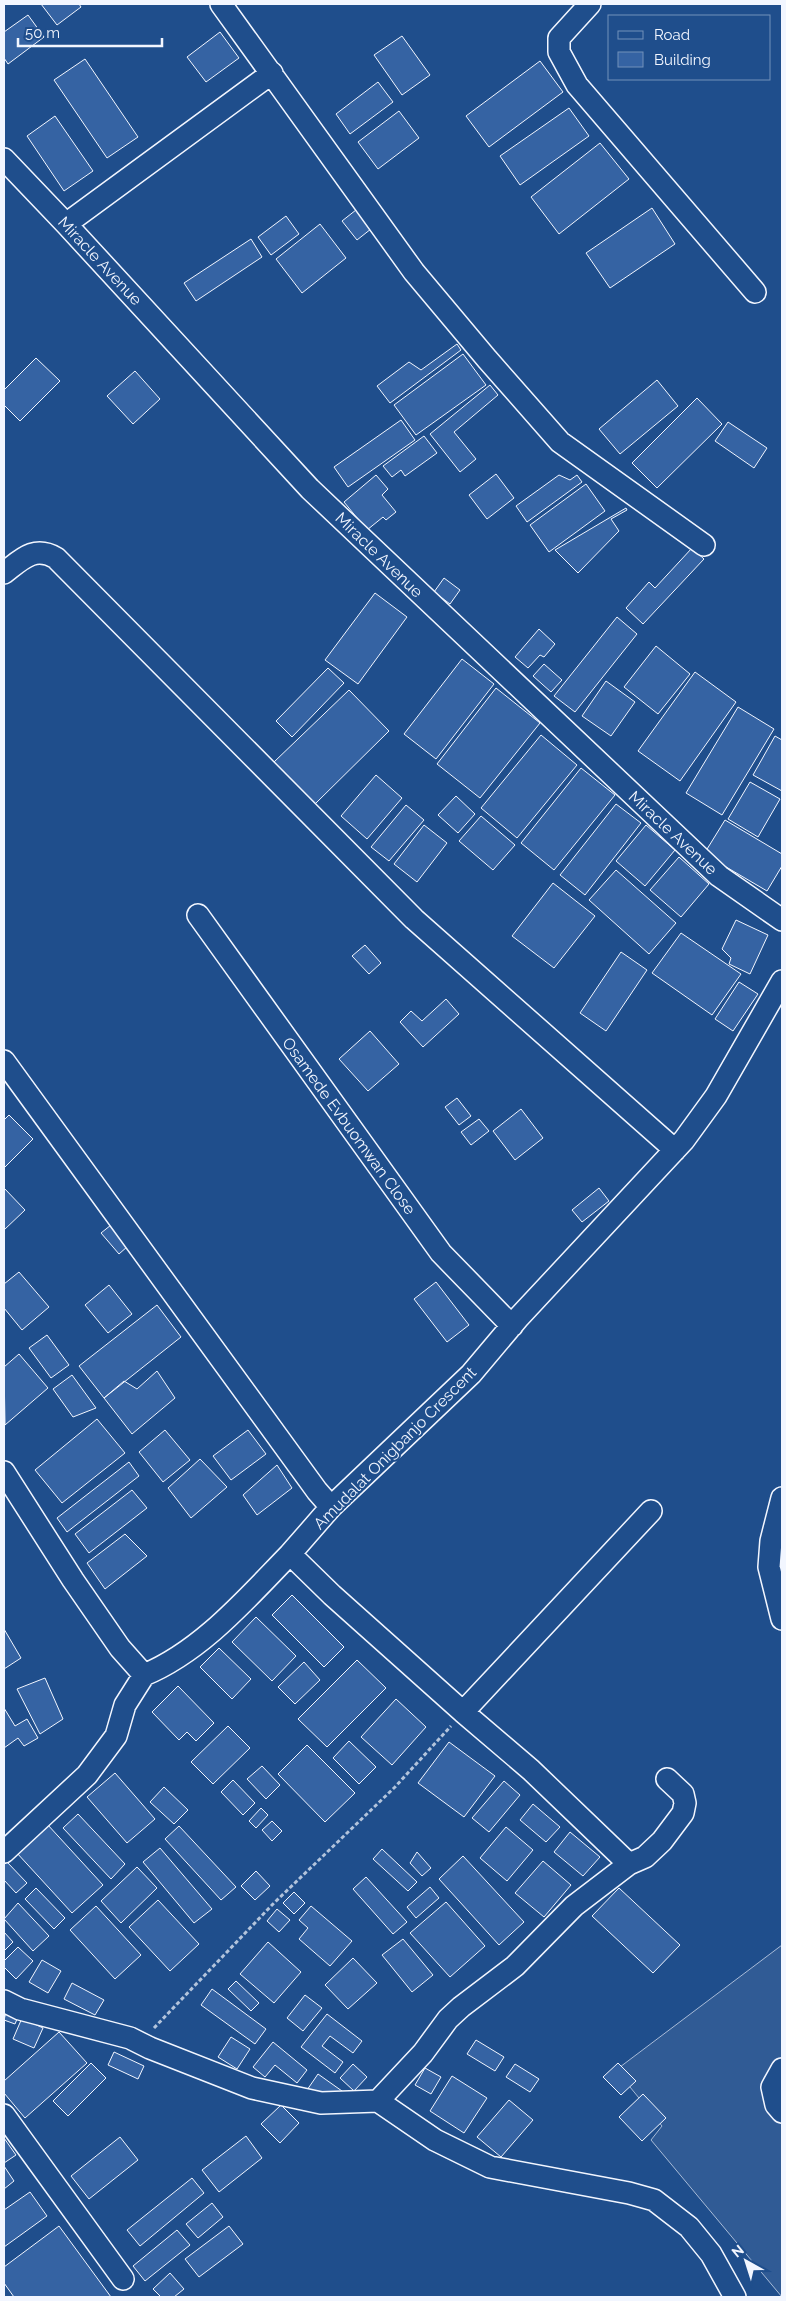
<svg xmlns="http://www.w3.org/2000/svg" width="786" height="2301" font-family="Raleway,sans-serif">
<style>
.built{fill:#305b95;stroke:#a8bbd7}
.building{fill:#3563a3;stroke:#f2f6ff}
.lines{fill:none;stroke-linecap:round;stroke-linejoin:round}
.minor-casing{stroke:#f2f6ff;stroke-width:24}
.path{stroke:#b3c4dc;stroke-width:3;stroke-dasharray:4 2.5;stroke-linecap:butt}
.minor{stroke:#1f4e8c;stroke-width:21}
.labels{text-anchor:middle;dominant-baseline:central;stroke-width:4;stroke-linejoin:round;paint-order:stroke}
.street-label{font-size:16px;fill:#f2f6ff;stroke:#1f4e8c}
</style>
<rect width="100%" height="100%" fill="#1f4e8c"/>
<path class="built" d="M782 1945V2297L651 2140 662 2126 616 2070Z"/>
<path class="building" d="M41 4H79L81 7 57 25Z
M28 15 44 37 8 64 4 58V32Z
M220 32 239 58 206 82 187 57Z
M402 36 430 75 402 95 374 55Z
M85 59 138 137 107 158 54 80Z
M540 61 563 92 489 147 466 116Z
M378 82 393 102 350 134 336 114Z
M569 108 589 136 520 185 500 156Z
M399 111 419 138 378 169 358 142Z
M55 116 93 171 64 191 27 136Z
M600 143 629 179 559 234 531 197Z
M361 206 376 225 357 240 342 221Z
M652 208 675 244 610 288 586 253Z
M286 216 299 234 271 255 258 237Z
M320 224 346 258 302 293 276 259Z
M251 239 262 257 196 301 184 283Z
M457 344 461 350 390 403 377 386 409 362 421 370Z
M463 354 486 385 416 435 394 405Z
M36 358 60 381 20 421 4 405V390Z
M135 371 160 399 133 424 107 396Z
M657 380 678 406 620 454 599 429Z
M490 385 498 395 454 432 476 459 460 472 430 434Z
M697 398 722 424 657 488 632 463Z
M401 420 415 440 348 487 334 467Z
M728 422 767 448 754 468 715 441Z
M424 436 437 453 405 476 401 470 392 477 383 466Z
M496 474 514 498 487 519 469 495Z
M376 475 388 489 382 495 396 512 386 520 383 517 367 530 344 502Z
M559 475 570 480 577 475 582 482 527 522 516 506Z
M586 484 605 511 549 552 530 525Z
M626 508 627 510 611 519 619 531 578 573 555 550Z
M692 548 704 559 643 624 626 608 649 582 655 588Z
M444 578 460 590 450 604 434 592Z
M375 593 407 617 358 684 325 660Z
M617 617 637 634 575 712 554 696Z
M539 629 555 644 544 657 540 655 528 668 515 657Z
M656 646 690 674 658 714 624 687Z
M462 659 494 684 436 759 404 734Z
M544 664 562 680 551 692 533 676Z
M328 668 344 683 292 737 276 721Z
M695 672 736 702 680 781 638 751Z
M606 681 635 702 611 736 582 716Z
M496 688 540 723 480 798 437 764Z
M349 690 389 731 315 804 274 762Z
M738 707 774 729 722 815 686 793Z
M541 735 577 765 517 838 481 808Z
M775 736 782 740V791L753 775Z
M581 768 615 795 554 870 521 843Z
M376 775 402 798 367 839 341 816Z
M750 782 780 799 758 837 728 819Z
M456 796 475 814 458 833 438 815Z
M616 804 641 823 585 895 560 875Z
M406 805 424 820 389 861 371 847Z
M481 816 515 845 493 870 459 841Z
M725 820 782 854V866L767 891 704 854Z
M424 825 447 843 417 882 394 864Z
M646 825 675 850 645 886 616 861Z
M679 857 709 884 681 917 650 890Z
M616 870 676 923 649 954 589 900Z
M553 883 595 916 554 968 512 936Z
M736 920 768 935 750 974 729 964 731 958 722 949Z
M681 933 741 974 712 1015 652 973Z
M365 945 381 963 369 974 352 956Z
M621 952 647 970 606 1031 580 1013Z
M739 982 758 994 733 1031 715 1019Z
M446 999 459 1014 423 1047 400 1022 411 1011 422 1021Z
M370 1031 399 1064 368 1091 339 1059Z
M457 1098 471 1116 459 1125 445 1107Z
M521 1109 543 1138 515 1160 493 1131Z
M9 1115 33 1139 4 1168V1120Z
M479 1119 489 1131 471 1145 461 1132Z
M4 1188 25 1210 4 1230Z
M599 1188 609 1201 582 1222 572 1210Z
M111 1225 128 1246 119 1254 101 1233Z
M19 1272 49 1307 22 1330 4 1308V1284Z
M436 1282 469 1325 447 1342 414 1299Z
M109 1285 132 1314 108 1333 85 1305Z
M157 1305 181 1337 104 1398 79 1366Z
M47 1335 69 1365 51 1378 29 1348Z
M19 1354 48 1388 5 1425 4 1367Z
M157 1371 175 1398 132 1434 104 1398 124 1381 137 1389Z
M72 1375 96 1408 73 1417 53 1389Z
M97 1419 125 1453 62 1503 35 1470Z
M165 1430 190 1460 163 1482 139 1452Z
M248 1430 266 1454 231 1480 213 1456Z
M200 1459 227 1487 191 1518 168 1488Z
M129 1462 139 1476 67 1532 57 1518Z
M277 1465 292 1488 257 1515 243 1495Z
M132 1490 147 1508 89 1553 75 1534Z
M125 1534 147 1556 105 1589 87 1563Z
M292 1595 344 1647 324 1667 272 1615Z
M256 1617 296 1656 272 1681 232 1642Z
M4 1629 21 1658 4 1669Z
M219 1648 251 1679 232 1699 200 1667Z
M357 1660 386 1688 327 1747 298 1719Z
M304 1662 320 1680 295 1704 278 1687Z
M45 1678 63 1719 40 1734 17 1689Z
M178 1686 214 1723 196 1741 187 1732 179 1740 152 1712Z
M396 1699 426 1727 392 1765 361 1737Z
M4 1708 15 1726 27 1719 38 1738 24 1746 18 1738 4 1748Z
M228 1726 250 1748 213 1784 191 1762Z
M349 1741 376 1767 359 1784 333 1758Z
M449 1742 495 1776 464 1817 418 1783Z
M307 1745 355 1793 325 1822 278 1774Z
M262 1766 280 1785 266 1799 247 1779Z
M115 1773 155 1819 127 1843 87 1797Z
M233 1780 255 1803 243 1815 221 1792Z
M504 1781 520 1795 489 1832 472 1818Z
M164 1787 188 1810 174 1824 150 1802Z
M533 1804 560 1827 546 1842 520 1820Z
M261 1808 268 1815 256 1828 249 1821Z
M78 1814 125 1864 111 1879 63 1828Z
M272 1821 282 1831 272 1841 262 1830Z
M47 1824 103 1885 72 1913 16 1852Z
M179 1826 236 1887 221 1900 165 1839Z
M506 1827 533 1850 507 1881 480 1858Z
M570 1832 600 1857 583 1876 554 1852Z
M160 1848 212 1909 194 1923 143 1862Z
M382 1849 417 1882 408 1891 373 1859Z
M417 1852 431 1868 422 1876 410 1863Z
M463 1856 524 1922 499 1945 439 1879Z
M543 1861 571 1885 544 1917 515 1893Z
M7 1862 27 1883 16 1893 4 1880V1865Z
M137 1867 157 1888 121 1923 101 1901Z
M256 1871 270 1886 255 1900 241 1886Z
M366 1877 407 1922 393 1934 353 1889Z
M430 1887 439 1898 416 1918 407 1907Z
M36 1888 65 1918 54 1929 25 1899Z
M619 1888 680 1945 653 1973 592 1916Z
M294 1892 305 1903 294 1914 283 1903Z
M158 1900 199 1944 170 1971 129 1927Z
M446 1902 485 1946 450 1977 410 1933Z
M18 1903 49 1936 33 1951 4 1919Z
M96 1906 141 1955 115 1979 70 1930Z
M311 1906 352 1941 330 1966 299 1939 308 1928 299 1920Z
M277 1909 290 1920 279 1932 267 1921Z
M4 1932 13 1942 4 1951Z
M403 1939 433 1975 412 1992 382 1955Z
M268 1942 301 1972 274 2003 240 1974Z
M18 1947 33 1961 16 1979 4 1967V1961Z
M353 1958 377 1983 348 2009 325 1985Z
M42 1960 61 1971 48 1993 29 1982Z
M236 1981 259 2003 251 2011 228 1989Z
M72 1983 104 2000 95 2015 64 1999Z
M212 1989 266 2029 255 2044 201 2005Z
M305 1995 322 2008 303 2031 287 2018Z
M7 2008 19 2014 15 2024 4 2020Z
M327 2014 362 2041 353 2053 330 2036 322 2046 343 2062 335 2073 301 2047Z
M22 2018 43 2028 34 2048 13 2039Z
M59 2032 87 2063 25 2118 4 2093V2081Z
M231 2037 250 2049 237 2069 218 2057Z
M476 2040 504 2057 495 2071 467 2054Z
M273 2042 307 2070 297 2083 275 2065 265 2077 253 2067Z
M114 2052 144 2066 138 2079 108 2065Z
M91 2063 106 2078 68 2116 53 2101Z
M618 2063 636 2081 621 2095 603 2077Z
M353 2064 367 2077 354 2091 340 2078Z
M515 2064 539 2079 530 2092 506 2077Z
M425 2068 441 2077 431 2094 415 2085Z
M318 2074 349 2096 344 2102 307 2090Z
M452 2076 487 2098 464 2133 430 2111Z
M643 2094 666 2118 642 2141 619 2117Z
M509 2100 533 2120 501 2157 477 2137Z
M281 2105 299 2123 280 2143 261 2124Z
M246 2136 262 2158 219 2192 202 2170Z
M120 2137 138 2160 89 2199 71 2176Z
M4 2138 16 2155 4 2163Z
M4 2166 14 2181 4 2189Z
M192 2178 204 2193 140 2246 127 2230Z
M30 2192 47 2216 4 2247V2210Z
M212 2203 223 2217 198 2238 186 2224Z
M59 2226 111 2297H14L4 2283V2267Z
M229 2226 243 2244 199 2277 185 2259Z
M177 2230 190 2245 145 2281 133 2266Z
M170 2273 184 2289 174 2297H161L153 2289Z"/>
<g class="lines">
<defs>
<path id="minor" d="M221 4 414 272 487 359 560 442 704 545
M590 4 559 38V52L577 85 755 292
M4 159 66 224 310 489 719 876 782 920
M66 224 272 73
M4 573C21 560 34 545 56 558L414 919 675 1150
M198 915 441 1253 512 1326
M4 1061 317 1491 331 1507
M4 1472 73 1580 120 1648 144 1675C202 1651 247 1598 290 1554
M782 1498 771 1541 769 1567 782 1619
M463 1712 651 1511
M4 1852 87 1775 116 1736 125 1705 144 1675
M629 1864 531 1770 463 1712 332 1595 290 1554 331 1507 471 1374 519 1317 684 1140 716 1096 782 981
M4 2001 20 2009 130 2038 150 2048 252 2088 321 2103 378 2101 435 2140 490 2167 629 2193 654 2200 689 2227 711 2254 735 2297
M782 2069 772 2087 776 2105 782 2112
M378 2101 423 2053 448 2019 461 2007 515 1966 574 1906 629 1864 645 1857 662 1841 683 1813 685 1803 683 1794 667 1779
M4 2115 123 2279"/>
</defs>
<use href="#minor" class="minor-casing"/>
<path class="path" d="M154 2028 274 1903 395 1787 451 1726"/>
<use href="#minor" class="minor"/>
</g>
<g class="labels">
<g class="street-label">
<text transform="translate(100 261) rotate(47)">Miracle Avenue</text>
<text transform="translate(379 555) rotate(44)">Miracle Avenue</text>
<text transform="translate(673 833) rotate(43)">Miracle Avenue</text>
<text transform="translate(349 1126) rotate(54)">Osamede Evbuomwan Close</text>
<text transform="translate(395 1448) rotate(-45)">Amudalat Onigbanjo Crescent</text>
</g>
</g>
<rect width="786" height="2301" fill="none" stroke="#f2f6ff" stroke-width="10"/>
<rect x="608" y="15" width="162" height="65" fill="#1f4e8c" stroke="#7391ba"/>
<rect x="618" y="31" width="25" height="8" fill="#1f4e8c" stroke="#7391ba"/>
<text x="654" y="40" font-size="15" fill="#f2f6ff">Road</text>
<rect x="618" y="52" width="25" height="15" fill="#3563a3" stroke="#7391ba"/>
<text x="654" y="65" font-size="15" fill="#f2f6ff">Building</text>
<g transform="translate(746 2261) rotate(321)" stroke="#1f4e8c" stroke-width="4" paint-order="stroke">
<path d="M0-4L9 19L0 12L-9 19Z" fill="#f2f6ff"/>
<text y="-8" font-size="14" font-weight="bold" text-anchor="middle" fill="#f2f6ff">N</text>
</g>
<path d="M18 38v8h144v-8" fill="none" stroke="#f2f6ff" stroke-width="2.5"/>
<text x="25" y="38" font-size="15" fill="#f2f6ff" stroke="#1f4e8c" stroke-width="4" paint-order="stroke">50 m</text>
</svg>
